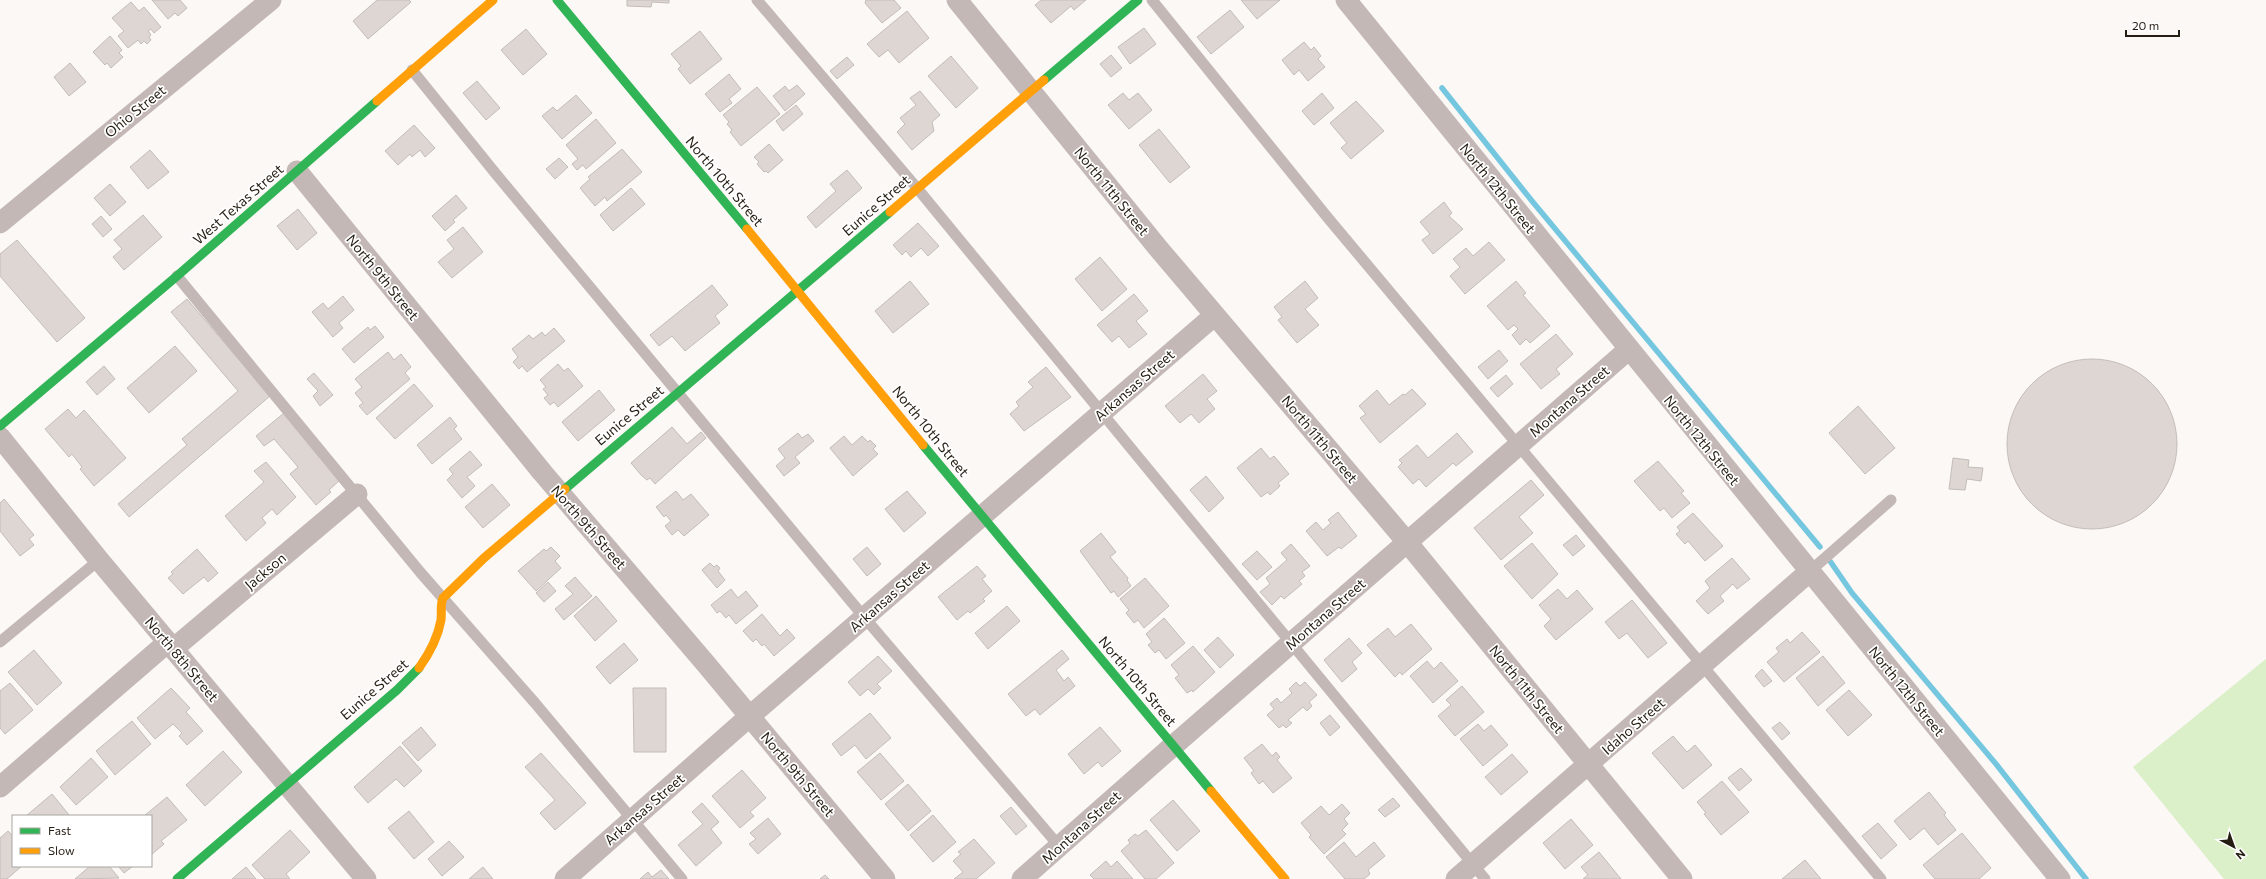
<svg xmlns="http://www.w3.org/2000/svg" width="2266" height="879" font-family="Commissioner,sans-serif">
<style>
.green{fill:#dbefc8}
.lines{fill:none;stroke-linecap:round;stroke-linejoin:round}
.stream{stroke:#75c6df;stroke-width:5.5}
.building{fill:#ded6d2;stroke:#c4bcb8}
.lane{stroke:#c4b8b6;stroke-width:11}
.street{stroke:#c4b8b6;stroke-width:21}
.fast{stroke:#30b455;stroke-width:9}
.slow{stroke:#ff9f0a;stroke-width:9}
.labels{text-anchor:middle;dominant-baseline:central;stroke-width:3.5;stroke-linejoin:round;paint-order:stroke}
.street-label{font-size:14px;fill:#241d12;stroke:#fff}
</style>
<rect width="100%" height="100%" fill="#fbf8f5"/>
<path class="green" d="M2266 659V879H2224L2133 767Z"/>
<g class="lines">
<path class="stream" d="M1442 88 1532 201 1820 547
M1830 561 1852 593 1996 764 2086 879"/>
</g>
<path class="building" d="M152 0H180L187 8 178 16 175 13 168 19Z
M377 0H409L411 2 368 39 353 21Z
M627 0H669V3L652 2 651 7 627 6Z
M866 0H894L901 8 882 23 865 3Z
M1041 0H1086L1074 10 1071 6 1051 23 1035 5Z
M1241 0H1280L1257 19Z
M131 2 139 11 144 7 161 27 154 33 151 29 148 31 151 35 149 37 151 40 147 44 144 41 141 44 138 40 128 48 118 36 124 31 112 18Z
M1230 10 1244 27 1211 54 1197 37Z
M907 11 929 38 899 63 888 50 879 57 867 44Z
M1144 28 1156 44 1130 64 1118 47Z
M526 29 547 54 523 75 501 50Z
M700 31 722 59 690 84 678 69 681 66 671 54Z
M110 36 122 50 119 53 123 57 111 68 107 63 105 65 93 52Z
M1304 42 1311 50 1314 47 1321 56 1318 59 1325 67 1308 81 1299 70 1294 75 1282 60Z
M1111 55 1122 68 1111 77 1100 64Z
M951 56 978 88 956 108 928 76Z
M847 57 854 65 837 79 830 71Z
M70 63 86 82 69 96 54 77Z
M729 74 741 89 729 99 732 103 720 112 705 94Z
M477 81 500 108 486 120 463 93Z
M797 85 805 94 785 111 773 96 785 86 789 91Z
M757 87 780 114 741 146 730 132 732 130 727 124 729 122 723 115Z
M920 91 940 115 932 122 934 131 912 150 897 132 905 124 900 118 916 105 910 98Z
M1123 93 1129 100 1138 93 1152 110 1129 129 1108 105Z
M1322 93 1334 108 1314 125 1302 111Z
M576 95 592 113 562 139 542 116 553 107 557 111Z
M1356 101 1384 131 1351 159 1341 148 1347 143 1330 123Z
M796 105 803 114 783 131 776 121Z
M596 119 616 143 586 169 583 165 577 170 572 164 578 159 566 145Z
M414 125 435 148 425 157 420 150 412 157 410 154 398 165 385 151Z
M1159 129 1190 167 1170 183 1139 145Z
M769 144 783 160 768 173 766 171 764 172 757 164 759 162 754 157Z
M622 149 642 172 607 201 605 197 595 206 580 188 590 179 588 177Z
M150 150 169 172 148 189 130 167Z
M559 158 568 167 555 179 546 169Z
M847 170 862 188 816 228 807 217 836 191 830 184Z
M110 184 126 202 110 216 94 198Z
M631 188 645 204 613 231 600 215Z
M456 195 467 208 453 220 455 222 445 231 432 216Z
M1444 202 1452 213 1449 216 1463 229 1433 254 1422 240 1430 234 1420 222Z
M298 209 317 233 297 250 277 226Z
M143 215 162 237 124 270 113 257 122 249 114 240Z
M101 216 112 229 103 237 92 224Z
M918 223 939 246 928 256 921 248 911 257 906 251 902 255 893 245Z
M463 227 483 252 452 278 438 262 454 249 447 240Z
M17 240 85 318 57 342 0 276V254Z
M1489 242 1505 260 1465 294 1450 276 1460 267 1453 259 1466 248 1473 256Z
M1100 257 1127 289 1102 311 1075 279Z
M910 281 929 304 893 333 875 311Z
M1305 281 1318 298 1305 309 1319 325 1297 343 1278 320 1282 317 1274 307Z
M1516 281 1526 293 1523 295 1550 326 1530 343 1526 339 1520 345 1512 335 1518 329 1514 325 1508 330 1487 306Z
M712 285 728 305 715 316 720 323 685 351 672 336 659 346 650 335Z
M1134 294 1148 311 1136 321 1147 334 1129 348 1119 336 1112 342 1097 325Z
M343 296 354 310 339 323 343 328 333 337 312 312 323 303 328 309Z
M187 299 270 396 129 517 118 504 187 445 182 439 238 391 171 312Z
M375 326 384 337 354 363 342 349 368 327 370 330Z
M554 328 565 341 527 372 522 366 519 369 513 362 518 357 512 349 529 335 533 339 542 332 545 336Z
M1556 334 1573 354 1556 369 1560 374 1541 389 1520 364Z
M175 346 197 371 149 413 127 388Z
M1499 350 1508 361 1488 379 1478 367Z
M388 352 394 360 401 354 411 367 405 373 410 379 367 415 359 406 363 403 355 393 362 387 355 379Z
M2007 444a85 85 0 1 1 170 0a85 85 0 1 1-170 0Z
M558 364 564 371 568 368 583 386 558 407 554 402 550 405 544 398 548 395 543 389 546 387 540 380Z
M104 366 115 379 97 395 86 382Z
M1046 367 1071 397 1024 431 1010 414 1019 406 1016 402 1033 387 1028 382Z
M314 373 333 395 320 406 313 396 318 391 307 379Z
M1203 374 1217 391 1207 399 1215 409 1199 423 1191 414 1180 423 1165 406Z
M1506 375 1513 384 1498 397 1490 388Z
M414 384 433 406 395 439 376 418Z
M1412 389 1426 404 1380 443 1360 418 1366 414 1359 406 1377 390 1389 405 1403 394 1405 395Z
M599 390 615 410 578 441 562 422Z
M1858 406 1895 448 1865 474 1829 433Z
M68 409 76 418 84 410 126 458 94 486 80 469 82 467 72 454 69 457 45 429Z
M284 413 340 480 329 490 331 492 316 505 290 474 298 467 274 439 264 446 256 436Z
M450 417 457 426 454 429 462 439 432 464 417 445Z
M672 427 687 444 701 432 706 438 655 484 650 478 647 480 641 475 631 463Z
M798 433 802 438 808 434 814 441 795 457 800 463 784 476 776 466 785 458 778 449Z
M1457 433 1473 452 1456 466 1453 463 1426 487 1419 479 1413 484 1398 467 1402 463 1399 460 1417 445 1428 458Z
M844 436 852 445 862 436 868 442 870 440 876 446 873 449 878 454 853 476 830 448Z
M1261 448 1270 459 1274 456 1289 474 1278 483 1280 486 1270 495 1268 492 1261 497 1237 468Z
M470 451 482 465 467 477 475 486 462 498 447 480 453 474 449 469Z
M1953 458 1969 460 1968 467 1983 468 1981 481 1967 479 1965 490 1949 489Z
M1658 461 1684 491 1681 493 1690 503 1672 518 1664 508 1660 511 1634 481Z
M266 462 296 497 277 515 272 509 262 518 266 523 246 541 225 516 264 482 254 471Z
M1206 476 1224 498 1209 512 1190 490Z
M1531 480 1544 495 1519 517 1533 533 1501 560 1474 528Z
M492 484 510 505 483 528 465 507Z
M676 491 683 500 691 494 709 515 684 536 678 530 672 535 665 526 671 521 666 515 664 517 656 507Z
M907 491 926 513 904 532 885 509Z
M4 499 34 535 29 539 34 545 20 556 0 531V503Z
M1338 512 1357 536 1341 549 1339 547 1327 556 1306 531 1316 522 1323 530 1331 523 1328 520Z
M1693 513 1723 546 1705 561 1688 541 1685 544 1676 534 1680 531 1677 527Z
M1101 533 1116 552 1110 557 1128 578 1127 580 1131 586 1118 597 1114 591 1111 593 1080 551Z
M1576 535 1585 546 1573 556 1563 545Z
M1532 543 1558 574 1532 599 1504 566Z
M1291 544 1310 566 1302 572 1305 576 1299 581 1302 584 1284 599 1281 596 1272 605 1260 592 1270 584 1266 578 1287 560 1281 553Z
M551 547 560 556 555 561 561 568 536 591 518 571 544 549 546 551Z
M867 547 881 564 867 576 853 559Z
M197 549 218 573 208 582 204 577 183 594 168 578 173 574 171 572Z
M1257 551 1272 567 1257 580 1242 564Z
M1732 558 1750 579 1737 589 1733 584 1720 596 1724 601 1708 614 1696 601 1710 588 1705 581Z
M710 563 714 567 717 565 720 568 718 571 725 580 717 588 702 570Z
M977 566 986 576 982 579 992 591 983 599 985 601 970 613 968 611 957 620 938 597Z
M575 577 592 596 564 620 555 609 573 594 565 586Z
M1145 578 1169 606 1144 628 1138 620 1134 623 1126 613 1129 610 1120 599Z
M548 582 556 591 544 602 536 593Z
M731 589 738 598 746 591 758 606 736 624 729 615 726 618 720 611 717 613 711 605Z
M1558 589 1567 599 1577 590 1593 609 1556 640 1544 626 1551 619 1539 605Z
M596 596 617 621 595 641 574 616Z
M1632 600 1667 643 1648 658 1627 633 1619 639 1605 622Z
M1007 606 1020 621 988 649 975 633Z
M762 614 780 636 787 629 795 638 774 656 764 644 762 646 756 639 753 642 743 631Z
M1164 618 1185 643 1166 659 1159 650 1155 653 1148 645 1152 642 1146 634Z
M1411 624 1432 649 1402 675 1400 672 1395 677 1367 645 1388 628 1395 637Z
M1802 632 1820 652 1784 682 1767 662 1779 652 1776 648 1787 639 1790 643Z
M1218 637 1234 655 1220 668 1204 650Z
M1349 638 1362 653 1352 662 1357 669 1342 682 1324 660Z
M624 643 638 660 610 684 596 667Z
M1193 646 1215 672 1193 692 1192 690 1187 693 1175 678 1179 675 1171 665Z
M34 650 62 683 37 705 8 672Z
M1062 650 1069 659 1056 670 1064 681 1068 677 1075 686 1040 715 1035 709 1026 716 1008 694Z
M878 656 892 671 877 684 881 688 874 695 868 689 860 696 848 682Z
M1823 656 1845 683 1818 706 1796 678Z
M1427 661 1434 669 1441 662 1458 681 1433 703 1410 676Z
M1762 669 1772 681 1764 687 1755 676Z
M1296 682 1300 686 1305 682 1317 695 1309 702 1312 706 1307 711 1303 707 1288 720 1292 723 1286 728 1283 725 1279 728 1267 715 1274 709 1270 704 1277 698 1281 703 1292 693 1289 689Z
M10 683 33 710 5 734 0 728V691Z
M1462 686 1484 712 1455 736 1438 716 1451 705 1446 700Z
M171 688 190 708 186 712 203 731 187 745 179 736 182 733 173 724 155 739 137 718Z
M633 688H666V752H634Z
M1849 690 1872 715 1848 736 1826 710Z
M870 713 891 738 866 759 855 745 841 756 832 744Z
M1330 715 1340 727 1330 736 1320 723Z
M132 721 151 744 115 775 96 751Z
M1780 722 1790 733 1782 740 1772 728Z
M1478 724 1484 731 1491 725 1508 745 1483 766 1460 739Z
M421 727 436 745 418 761 402 743Z
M1100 727 1121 751 1102 767 1098 762 1084 774 1068 754Z
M1673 736 1687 752 1695 745 1712 765 1683 789 1652 753Z
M1262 744 1272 756 1276 752 1280 757 1277 760 1292 778 1273 793 1263 781 1259 784 1251 773 1254 771 1244 758Z
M400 746 422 771 404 787 396 779 368 803 354 787Z
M223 751 242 772 205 806 186 785Z
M541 753 586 803 555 830 540 813 555 800 525 767Z
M880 753 904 781 881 800 857 772Z
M1512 754 1528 772 1501 795 1485 777Z
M91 758 108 777 76 805 60 787Z
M1741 768 1752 780 1739 791 1728 778Z
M742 770 766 798 750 812 754 816 740 828 712 796Z
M1722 781 1749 812 1721 835 1704 814 1706 813 1697 802Z
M908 784 931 811 908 831 885 804Z
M1929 792 1946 813 1944 815 1956 830 1938 845 1924 828 1910 840 1894 821Z
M52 794 70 816H26Z
M167 797 187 820 161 841 164 844 151 855V816H144Z
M1393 798 1400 806 1385 817 1378 810Z
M1173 800 1200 831 1177 851 1150 820Z
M702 803 719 822 711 829 722 843 696 866 678 845 703 824 692 812Z
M1342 804 1350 813 1344 819 1348 824 1342 830 1346 834 1324 854 1309 837 1311 835 1301 823 1321 806 1329 815Z
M1011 807 1027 826 1016 835 1000 816Z
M409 811 434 842 414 859 388 828Z
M933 815 956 842 933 862 910 835Z
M768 818 781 834 758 854 749 844 756 839 750 833Z
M1571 819 1593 845 1565 869 1543 843Z
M1878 823 1897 845 1881 859 1862 836Z
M290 830 310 852 286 874 290 879H265L252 865Z
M1146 830 1174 863 1156 879H1145L1121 851 1130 843 1128 840 1135 834 1138 836Z
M8 831 13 836V866H22L7 879H0V838Z
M1962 833 1991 868 1979 879H1935L1923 865Z
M974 839 995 863 976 879H954L963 872 953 861 961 854 958 852Z
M449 841 464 857 442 876 428 859Z
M1344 842 1356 857 1374 842 1385 856 1368 870 1370 874 1364 879H1345L1326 857Z
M1599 852 1621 879H1583L1588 875 1581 867Z
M1805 860 1821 879H1782Z
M1106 861 1111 867 1117 861 1133 879H1094L1090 875Z
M90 866H109L119 878 75 879Z
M118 866H133L124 873Z
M246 867 256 879H232Z
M483 867 493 879H469Z
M661 870 669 879H640L648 872 652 877Z
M825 875 829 879H820Z"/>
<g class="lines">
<path class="lane" d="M757 0 917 188 1485 879
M1152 0 1328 218 1881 879
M412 70 496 174 864 617 1059 846
M177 276 420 572 535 703 682 879
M1809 572 1891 500
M0 642 99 560"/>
<path class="street" d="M957 0 1158 248 1407 542 1682 879
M1346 0 2060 879
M297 171 542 472 706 664 885 879
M0 223 271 0
M0 437 99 560 366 879
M173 649 357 494
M0 787 168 642
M565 879 750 716 1215 315
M1022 879 1174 745 1628 350
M1456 879 1809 572"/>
<path class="fast" d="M557 0 747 229
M1044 80 1138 0
M0 426 177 276 377 101
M923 445 1211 791
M565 489 890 212
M177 879 397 690 419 668"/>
<path class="slow" d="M377 101 493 0
M890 212 1044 80
M747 229 923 445
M419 668C429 654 438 637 441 620 442 612 440 605 443 598L484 558 565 489
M1211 791 1285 879"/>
</g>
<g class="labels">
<g class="street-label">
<text transform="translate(135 111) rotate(-39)">Ohio Street</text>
<text transform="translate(725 181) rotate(50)">North 10th Street</text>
<text transform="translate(1498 188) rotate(51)">North 12th Street</text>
<text transform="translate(1112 191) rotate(51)">North 11th Street</text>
<text transform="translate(238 204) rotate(-41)">West Texas Street</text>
<text transform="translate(876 205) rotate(-41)">Eunice Street</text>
<text transform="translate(383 277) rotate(51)">North 9th Street</text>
<text transform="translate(1134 385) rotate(-41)">Arkansas Street</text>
<text transform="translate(1569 401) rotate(-41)">Montana Street</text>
<text transform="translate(629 415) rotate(-40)">Eunice Street</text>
<text transform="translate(931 431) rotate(51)">North 10th Street</text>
<text transform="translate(1320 439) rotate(50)">North 11th Street</text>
<text transform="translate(1702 440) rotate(51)">North 12th Street</text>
<text transform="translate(589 527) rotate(49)">North 9th Street</text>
<text transform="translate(265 571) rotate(-40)">Jackson</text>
<text transform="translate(889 596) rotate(-41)">Arkansas Street</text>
<text transform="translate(1325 614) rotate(-41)">Montana Street</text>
<text transform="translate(182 659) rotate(50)">North 8th Street</text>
<text transform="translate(1138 681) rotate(50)">North 10th Street</text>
<text transform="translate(374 689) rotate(-41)">Eunice Street</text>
<text transform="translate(1527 689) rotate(51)">North 11th Street</text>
<text transform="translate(1907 691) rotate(51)">North 12th Street</text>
<text transform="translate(1633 726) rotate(-41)">Idaho Street</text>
<text transform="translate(798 774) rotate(50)">North 9th Street</text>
<text transform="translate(644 809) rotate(-41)">Arkansas Street</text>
<text transform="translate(1081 827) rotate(-42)">Montana Street</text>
</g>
</g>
<rect x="12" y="815" width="140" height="52" fill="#ffffff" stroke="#a7a5a0"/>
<rect x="20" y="828" width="20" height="6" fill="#30b455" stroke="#a7a5a0"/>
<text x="48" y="835" font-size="12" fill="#241d12">Fast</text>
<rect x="20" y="848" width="20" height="6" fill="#ff9f0a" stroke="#a7a5a0"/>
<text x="48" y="855" font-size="12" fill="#241d12">Slow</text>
<g transform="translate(2234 847) rotate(139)" stroke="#ffffff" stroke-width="3" paint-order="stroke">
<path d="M0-3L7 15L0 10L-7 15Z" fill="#241d12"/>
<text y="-6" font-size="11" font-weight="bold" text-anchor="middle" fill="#241d12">N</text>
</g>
<path d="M2126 30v6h53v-6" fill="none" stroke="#241d12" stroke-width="2"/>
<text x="2132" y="30" font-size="12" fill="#241d12" stroke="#ffffff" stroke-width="3" paint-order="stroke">20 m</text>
</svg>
